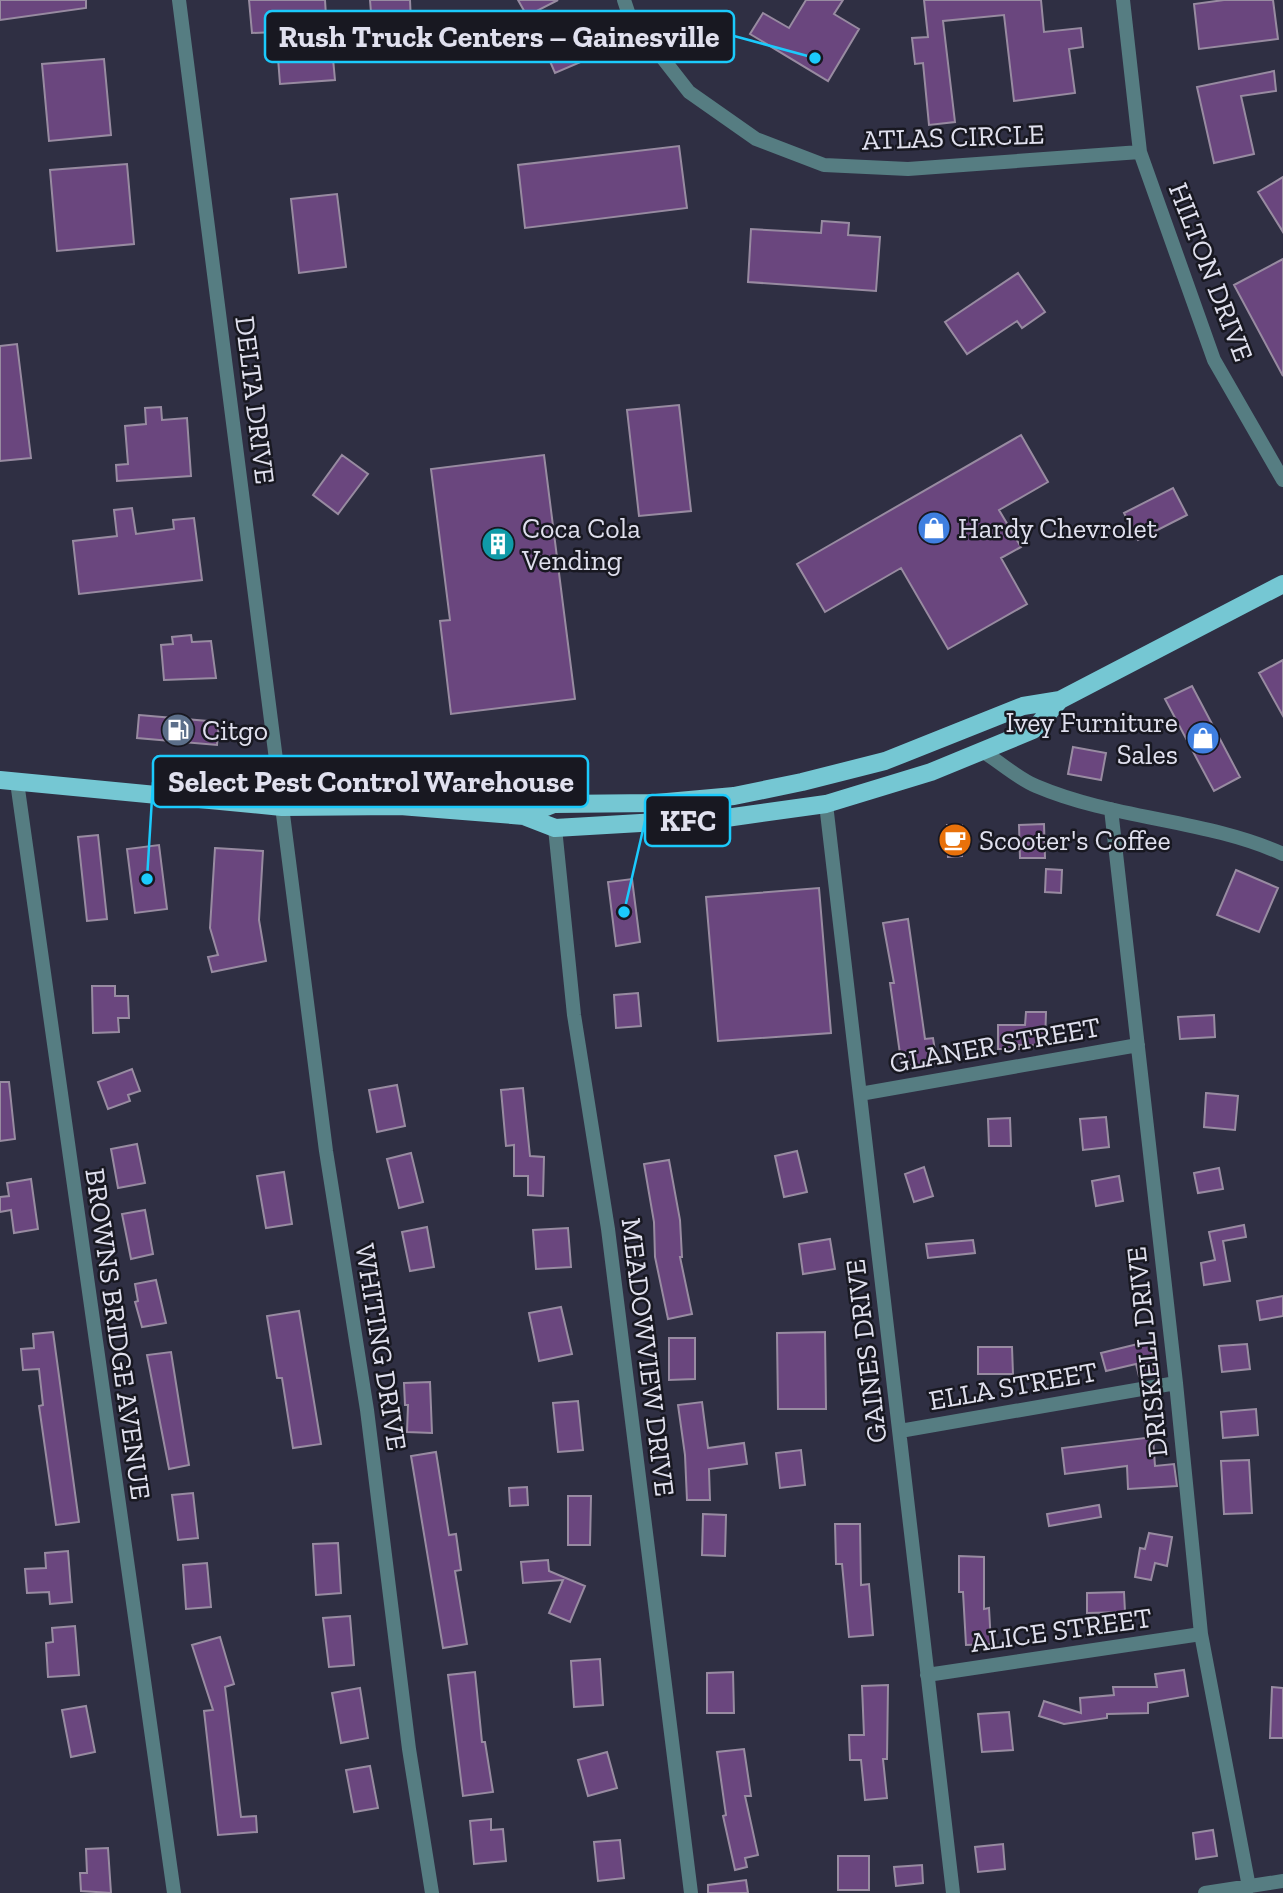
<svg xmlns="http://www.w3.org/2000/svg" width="1283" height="1893" font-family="'Zilla Slab',serif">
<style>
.building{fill:#6a467e;stroke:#988ba1;stroke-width:2}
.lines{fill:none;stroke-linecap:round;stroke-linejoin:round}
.street{stroke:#567d82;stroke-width:14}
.primary{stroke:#75c7d3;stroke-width:18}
.labels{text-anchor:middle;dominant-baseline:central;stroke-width:5;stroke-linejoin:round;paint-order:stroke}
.street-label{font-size:28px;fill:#e0e0ee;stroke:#181821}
.poi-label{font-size:28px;fill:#e0e0ee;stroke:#181821;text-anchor:start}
.leader{fill:none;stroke:#1bcafc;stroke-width:2.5}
.callout-dot{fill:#1bcafc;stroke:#181821;stroke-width:2.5}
.callout{fill:#181821;stroke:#1bcafc;stroke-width:2.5}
.callout-label{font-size:30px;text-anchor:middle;font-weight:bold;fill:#e0e0ee}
</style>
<rect width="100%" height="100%" fill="#2f2f43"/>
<path class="building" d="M0 0H86V8L0 20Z
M249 0H325L326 16 340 15 342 47 332 48 335 80 280 84 276 32 252 33Z
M370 0H410L411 23 372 25Z
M518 0H558L527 16Z
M806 0H843L834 14 859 29 828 81 750 34 763 13 789 28Z
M924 0H1041L1044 32 1081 28 1083 47 1069 49 1075 93 1014 101 1004 15 943 21 955 122 929 125 923 63 915 64 912 38 928 37Z
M1224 0H1273L1278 39 1199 49 1194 4Z
M587 34 597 55 555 73 546 52Z
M104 59 111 135 49 141 42 64Z
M1274 71 1276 91 1241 96 1254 154 1214 163 1197 87Z
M679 146 687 208 525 228 518 165Z
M127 164 134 244 57 251 50 170Z
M1283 177V232L1258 192Z
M337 194 346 267 299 273 291 199Z
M822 221 849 223 848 235 880 237 876 291 748 282 751 229 821 233Z
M1283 259V376L1234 285Z
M1018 273 1045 312 1022 328 1017 321 967 354 945 322Z
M17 344 31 458 0 461V346Z
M679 405 691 511 639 516 627 410Z
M161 407 162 420 187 418 191 476 117 481 116 465 128 464 125 426 146 424 145 408Z
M1021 435 1048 482 999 510 1021 547 1001 558 1027 604 948 649 901 568 825 612 797 564Z
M342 455 368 474 338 514 313 495Z
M544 455 575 699 451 714 440 621 450 620 431 469Z
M1173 488 1187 515 1138 540 1124 513Z
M132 508 136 534 174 529 173 520 194 518 202 580 79 594 73 541 117 536 114 510Z
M191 635 192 642 211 641 216 678 164 680 161 645 173 644 172 637Z
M1283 660V716L1259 673Z
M1192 686 1240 777 1214 791 1165 699Z
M139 715 219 722 217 745 137 738Z
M1073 747 1106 753 1101 780 1068 774Z
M1044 824 1045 858H1020L1019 825Z
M947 825H962V856L948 857Z
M98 835 107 919 87 921 78 837Z
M159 845 167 909 135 913 127 849Z
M215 848 263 851 259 920 266 961 212 972 208 957 218 955 210 928Z
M1046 869 1062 870 1061 893 1045 892Z
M1236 870 1278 888 1259 932 1217 915Z
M632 879 640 942 616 946 608 882Z
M819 888 831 1033 718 1041 706 897Z
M908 919 925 1039 933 1038 937 1063 902 1068 890 983H894L883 923Z
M92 986H115V996H128L129 1018H118L119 1032 93 1033Z
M638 993 641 1026 616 1028 614 995Z
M1026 1012H1046L1045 1045H1019V1049H998V1025H1025Z
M1214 1015 1215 1037 1180 1039 1178 1017Z
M132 1069 140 1091 128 1095 130 1101 108 1109 98 1082Z
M0 1082H9L15 1139 0 1141Z
M397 1085 405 1126 377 1132 369 1090Z
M523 1088 530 1156 544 1157 543 1196 528 1195V1176H514V1145L506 1146 501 1090Z
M1206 1093 1238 1096 1235 1130 1204 1127Z
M1106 1117 1109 1147 1083 1150 1080 1119Z
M1010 1118 1011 1146H989L988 1119Z
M137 1144 145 1183 118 1188 111 1149Z
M797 1151 807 1192 784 1197 775 1156Z
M411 1153 423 1202 399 1208 387 1159Z
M669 1160 680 1220 682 1257H680L692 1314 668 1319 655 1257 654 1222 644 1164Z
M924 1167 933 1196 914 1202 905 1174Z
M1219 1168 1223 1189 1198 1193 1194 1173Z
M284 1172 292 1224 266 1228 257 1176Z
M1119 1176 1123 1201 1096 1206 1092 1181Z
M31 1179 38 1229 14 1233 11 1210 0 1212V1197L9 1196 7 1183Z
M145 1210 153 1254 131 1259 122 1214Z
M1244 1225 1246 1237 1223 1241 1230 1281 1204 1285 1201 1263 1215 1260 1209 1232Z
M427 1227 434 1267 410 1271 402 1232Z
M568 1228 571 1267 536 1269 533 1230Z
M830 1239 835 1269 803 1274 799 1244Z
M973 1240 975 1253 928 1258 926 1244Z
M156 1280 166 1323 142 1327 135 1302 138 1301 135 1284Z
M1283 1296V1316L1260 1320 1257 1301Z
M561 1307 572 1354 539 1361 529 1313Z
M299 1311 321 1444 293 1448 282 1378H277L267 1316Z
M53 1332 79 1522 56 1525 39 1406 43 1405 39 1369 23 1370 21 1349 34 1348 33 1334Z
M825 1332 826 1409H778L777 1333Z
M669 1338H695V1379L669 1380Z
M1150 1341 1157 1372 1139 1376 1136 1364 1106 1371 1101 1353Z
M1247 1344 1250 1369 1222 1372 1219 1346Z
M978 1347H1012L1013 1374H978Z
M171 1352 189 1465 169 1469 147 1355Z
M430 1382 432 1433 407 1432 408 1405H405L404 1383Z
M578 1401 583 1450 558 1452 553 1403Z
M702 1402 708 1448 744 1443 747 1464 709 1469 710 1500H687L685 1455 678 1405Z
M1256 1409 1258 1435 1223 1438 1221 1412Z
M1153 1437 1155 1466 1174 1464 1177 1486 1128 1489 1127 1466 1065 1474 1062 1448Z
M801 1450 805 1485 780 1488 776 1453Z
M436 1452 449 1535 456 1534 461 1570 455 1571 467 1644 443 1648 411 1456Z
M1249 1460 1252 1513 1224 1514 1221 1461Z
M527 1487 528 1505 510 1506 509 1488Z
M193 1493 198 1538 178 1540 172 1495Z
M568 1496H591L590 1545H568Z
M1099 1505 1101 1517 1049 1526 1047 1514Z
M703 1514 726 1515 725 1556 702 1555Z
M835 1524H860L861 1585 869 1584 873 1635 849 1637 842 1564H836Z
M1149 1533 1172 1537 1167 1566 1155 1563 1151 1580 1135 1577 1140 1548 1145 1549Z
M338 1543 341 1593 316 1595 313 1544Z
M68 1551 72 1602 50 1604 49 1592 27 1593 25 1569 46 1568 45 1553Z
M959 1556 984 1557V1609L989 1608 991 1644 966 1645 963 1592H959Z
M548 1560 549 1571 585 1586 570 1622 549 1613 563 1580 523 1583 521 1562Z
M207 1563 211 1607 186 1609 183 1565Z
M1124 1592 1125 1612 1087 1613V1593Z
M350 1616 354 1665 329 1667 323 1618Z
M75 1626 79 1675 48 1677 46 1643 53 1642 52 1628Z
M220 1637 234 1684 225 1687 241 1817 256 1816 257 1832 218 1835 204 1711 213 1710 192 1645Z
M600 1659 603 1705 574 1707 571 1661Z
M1184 1670 1188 1696 1148 1703V1713L1107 1714V1718L1064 1724 1039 1716 1044 1701 1081 1713 1080 1698 1114 1695 1113 1687H1157L1155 1674Z
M475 1672 482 1742H485L493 1792 463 1796 448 1675Z
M733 1672 734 1713H707V1673Z
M888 1685 887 1759H883L887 1798 865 1800 861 1760H850L849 1735H864L862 1686Z
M1272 1687 1283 1688V1738H1270Z
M360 1688 368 1738 341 1743 332 1693Z
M86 1706 95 1752 71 1757 62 1710Z
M1009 1712 1013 1750 982 1752 978 1714Z
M744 1749 751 1796H745L758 1855 745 1858 747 1867 735 1870 723 1816 726 1815 717 1752Z
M607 1752 617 1788 588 1796 578 1760Z
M370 1766 378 1808 354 1812 346 1770Z
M491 1819V1830L503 1829 506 1861 474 1864 470 1821Z
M1213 1830 1217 1856 1196 1859 1193 1833Z
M620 1840 624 1878 598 1881 594 1842Z
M1003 1844 1005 1869 978 1872 975 1847Z
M108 1848 111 1893 81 1891 80 1873H87L86 1849Z
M838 1856H869V1890H838Z
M922 1865 923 1883 896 1886 894 1867Z
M746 1880 748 1893H708V1885Z"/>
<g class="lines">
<path class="street" d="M179 0 326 1151 367 1410 409 1749 432 1893
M624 0 629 15 689 92 756 139 824 165 908 169 1140 152
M1123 0 1140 152 1214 360 1283 480
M982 751C1000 762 1017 778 1036 786 1116 820 1205 819 1283 854
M17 782 174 1893
M826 804 953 1893
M1111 809 1176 1383 1201 1634 1249 1887
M555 828 574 1015 608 1229 691 1893
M860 1094 1138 1045
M900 1431 1176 1383
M927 1675 1201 1634
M1205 1893 1283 1881"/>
<path class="primary" d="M0 780 282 807 400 806 501 814 524 816 555 828 726 818 826 804 931 772 1033 730 1060 700
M524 816 554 804 656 803 734 796 802 782 885 761 1023 706 1060 700 1283 584"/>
</g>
<defs>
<symbol id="shop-disc" viewBox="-11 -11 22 22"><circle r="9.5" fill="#3f7fe0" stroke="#181821"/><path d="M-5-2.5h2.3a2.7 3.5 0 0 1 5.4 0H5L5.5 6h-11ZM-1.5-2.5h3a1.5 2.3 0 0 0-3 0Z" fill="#fff"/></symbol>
<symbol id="building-disc" viewBox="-11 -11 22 22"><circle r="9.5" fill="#0f9aa8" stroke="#181821"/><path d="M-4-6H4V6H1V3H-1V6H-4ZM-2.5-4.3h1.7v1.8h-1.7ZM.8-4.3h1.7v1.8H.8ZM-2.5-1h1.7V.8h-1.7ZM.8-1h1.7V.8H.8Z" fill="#fff"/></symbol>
<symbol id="fuel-disc" viewBox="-11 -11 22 22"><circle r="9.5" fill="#5c6f8a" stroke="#181821"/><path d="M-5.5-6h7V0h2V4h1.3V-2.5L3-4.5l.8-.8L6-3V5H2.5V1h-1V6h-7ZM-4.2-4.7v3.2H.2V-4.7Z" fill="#fff"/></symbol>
<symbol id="cafe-disc" viewBox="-11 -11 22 22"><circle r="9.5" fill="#e8710a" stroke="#181821"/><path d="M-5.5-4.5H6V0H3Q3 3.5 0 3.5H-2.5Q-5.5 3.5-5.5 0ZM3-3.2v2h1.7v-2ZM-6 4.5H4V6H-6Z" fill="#fff"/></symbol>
</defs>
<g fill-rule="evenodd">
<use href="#shop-disc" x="915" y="509" width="38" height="38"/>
<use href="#building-disc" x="479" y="525" width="38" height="38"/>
<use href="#fuel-disc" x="159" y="711" width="38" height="38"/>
<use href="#shop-disc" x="1184" y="719" width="38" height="38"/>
<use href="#cafe-disc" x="936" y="821" width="38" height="38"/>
</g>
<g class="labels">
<g class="street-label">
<text transform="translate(953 137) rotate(-2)">ATLAS CIRCLE</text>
<text transform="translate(1211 272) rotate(69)">HILTON DRIVE</text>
<text transform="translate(255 400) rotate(83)">DELTA DRIVE</text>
<text transform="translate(995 1045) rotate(-10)">GLANER STREET</text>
<text transform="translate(118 1334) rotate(82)">BROWNS BRIDGE AVENUE</text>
<text transform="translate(381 1347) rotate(81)">WHITING DRIVE</text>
<text transform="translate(866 1351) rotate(-97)">GAINES DRIVE</text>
<text transform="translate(1147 1352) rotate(-96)">DRISKELL DRIVE</text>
<text transform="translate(648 1357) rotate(83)">MEADOWVIEW DRIVE</text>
<text transform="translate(1013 1386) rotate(-10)">ELLA STREET</text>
<text transform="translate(1061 1630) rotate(-8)">ALICE STREET</text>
</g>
<g class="poi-label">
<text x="522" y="528">Coca Cola<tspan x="522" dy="32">Vending</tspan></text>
<text x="958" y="528">Hardy Chevrolet</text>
<text x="1178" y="722" text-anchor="end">Ivey Furniture<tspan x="1178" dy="32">Sales</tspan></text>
<text x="202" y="730">Citgo</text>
<text x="979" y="840">Scooter's Coffee</text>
</g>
</g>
<path class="leader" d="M815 58L734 36M147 879L153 782M624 912L645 821"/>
<g class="callout-dot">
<circle cx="815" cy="58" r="7"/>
<circle cx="147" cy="879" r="7"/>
<circle cx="624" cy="912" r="7"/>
</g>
<g class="callout">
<rect x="265" y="11" width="469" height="51" rx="7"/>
<rect x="153" y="756" width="435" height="51" rx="7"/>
<rect x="645" y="795" width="85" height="51" rx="7"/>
</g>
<g class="callout-label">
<text x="499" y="47">Rush Truck Centers – Gainesville</text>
<text x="371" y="792">Select Pest Control Warehouse</text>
<text x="688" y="831">KFC</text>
</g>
</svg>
